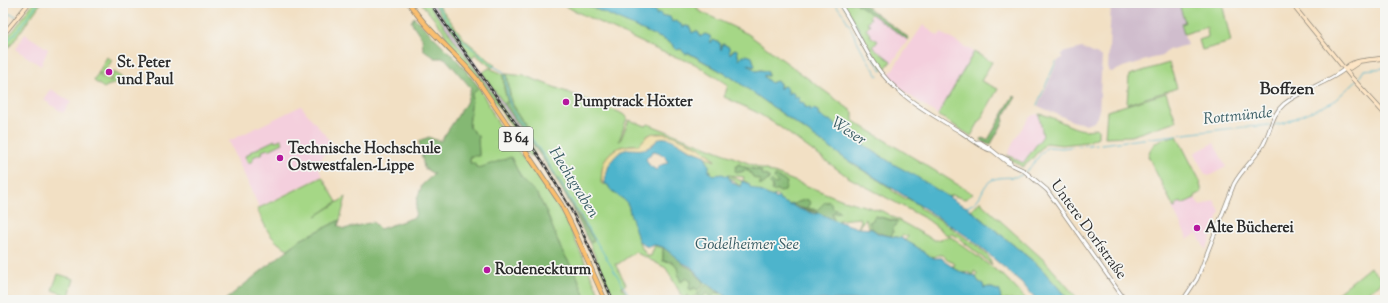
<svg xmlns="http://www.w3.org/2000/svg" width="1388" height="303" font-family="'Sorts Mill Goudy',serif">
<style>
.built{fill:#f4cfdd}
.industrial{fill:#d0bdcd}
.green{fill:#a5d786;stroke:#688158;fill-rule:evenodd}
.forest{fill:#84b873;stroke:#58724f}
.sand{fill:#eeda9e;stroke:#8c8264}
.water{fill:#4eb4cc;stroke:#3c707c;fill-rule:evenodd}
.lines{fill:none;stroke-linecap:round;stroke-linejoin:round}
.stream{stroke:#4eb4cc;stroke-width:1}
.tertiary-casing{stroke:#8e8678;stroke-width:4.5}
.secondary-casing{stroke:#8e8678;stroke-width:5}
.primary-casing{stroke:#8e8678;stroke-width:5.5}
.tertiary{stroke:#fff;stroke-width:3}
.secondary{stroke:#fde5c5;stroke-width:3.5}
.primary{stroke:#fabe6e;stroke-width:4}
.rail-casing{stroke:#2b2b2b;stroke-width:2.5}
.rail{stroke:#f6f6f2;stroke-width:1;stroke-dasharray:3;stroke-linecap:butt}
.poi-dot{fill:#b5179e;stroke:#f6f6f2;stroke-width:1.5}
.labels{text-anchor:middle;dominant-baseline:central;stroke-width:3.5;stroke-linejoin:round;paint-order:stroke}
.shield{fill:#f6f6f2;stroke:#686867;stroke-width:1}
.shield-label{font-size:14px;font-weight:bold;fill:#2b2b2b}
.poi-label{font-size:15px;font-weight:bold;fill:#2b2b2b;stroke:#f6f6f2;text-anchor:start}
.street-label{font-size:15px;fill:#2b2b2b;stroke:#f6f6f2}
.water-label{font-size:16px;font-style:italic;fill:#375b63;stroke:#f6f6f2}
.quarter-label{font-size:17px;font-weight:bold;fill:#2b2b2b;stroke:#f6f6f2}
</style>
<rect width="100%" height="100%" fill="#f6f6f2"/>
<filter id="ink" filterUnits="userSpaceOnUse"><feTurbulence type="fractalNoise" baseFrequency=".025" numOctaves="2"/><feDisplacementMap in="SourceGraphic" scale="8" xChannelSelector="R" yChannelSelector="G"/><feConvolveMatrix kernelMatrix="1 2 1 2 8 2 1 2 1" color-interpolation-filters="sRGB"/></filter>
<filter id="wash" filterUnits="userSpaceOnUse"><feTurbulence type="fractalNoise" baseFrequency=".012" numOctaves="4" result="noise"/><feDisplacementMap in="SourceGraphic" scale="16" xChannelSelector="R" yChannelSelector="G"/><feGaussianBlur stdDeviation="0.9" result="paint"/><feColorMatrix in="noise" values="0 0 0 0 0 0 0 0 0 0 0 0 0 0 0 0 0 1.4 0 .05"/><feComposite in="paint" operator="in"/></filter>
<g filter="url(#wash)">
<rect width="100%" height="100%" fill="#f2e0c4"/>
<path class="built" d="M872 14 908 40 892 63 873 47V38L865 30 869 25 867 23Z
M923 25 938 36 941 33 974 52 938 115 906 93 888 76Z
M25 34 48 49 41 66 15 49Z
M51 89 71 102 63 113 44 100Z
M301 106 335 147 324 154 318 167 322 176 259 207 229 141Z
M1039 114 1043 136 1023 163 1008 154 1016 137 1029 118 1033 115Z
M1214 143 1226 167 1209 176 1205 174 1194 153Z
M1195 198 1200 206 1214 200 1220 212 1206 250 1197 234 1188 239 1172 207 1181 202 1183 204Z"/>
<path class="industrial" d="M428 3H433L527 136 525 138Z
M1111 3H1184L1180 4 1185 23 1181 24 1187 45 1168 50 1163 55 1123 67 1113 72 1108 71Z
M1082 48 1102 57 1099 113 1094 122 1088 124 1075 122 1038 106 1058 61 1062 58V53Z"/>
<path class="green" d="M33 3H41L11 45 3 51V40L14 30Z
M421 3H428L535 153 531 157C505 117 481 78 448 44V43L445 39 446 38 443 30Z
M433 3H437L465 40 495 65 492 68 475 54 472 59Z
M558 3H582L665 40 673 45 678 50 681 49 731 77 847 160 892 189 891 190 906 199 907 198 920 206V208L940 220 977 246 988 256 992 265 956 236 951 234 947 235 928 220 848 177 777 125 756 112 724 97 728 85 695 64 660 51Z
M638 3H696L697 8 699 11 748 34 853 112V120L855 122 973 194 965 199 951 195 949 197 893 164 850 136C842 132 836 127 830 121L825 120 821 116H819L818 111 813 109 812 111 810 108 805 107 801 102 799 103V98L796 97 794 99V94L791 92 787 95 788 90 783 86 780 88V83L776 81 771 83 763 77 764 75 768 76V72L761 70 756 71 748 65V64L754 67 755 66 752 57C744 54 744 56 739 60L737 50 734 49 732 51 731 55 730 54 729 47 723 44 722 50 720 43 713 40 711 44 710 36 705 34 700 37 699 33 696 31 692 33 690 27 686 26 682 27V25L675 21 672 22 670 17 665 16 662 17 659 13 656 15 655 11 653 10 651 12 649 7 644 9 641 4 639 7Z
M843 3H856L872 14 869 17 871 18 867 23 870 24 866 30 871 34 870 36 878 41 873 47 891 61 884 70C868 49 858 24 843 3Z
M1184 3H1222L1231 42 1202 50 1199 40 1208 37 1207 27 1184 34 1181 24 1185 23 1179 4Z
M974 52 992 62 981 81 998 89 971 136 938 115Z
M107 57 112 60 103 75 100 73 99 75 111 82 112 80 110 79 114 72 127 80 107 86 104 88 94 81Z
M1169 63 1177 88 1127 104 1129 75Z
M489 68 503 74 504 88 508 104 506 102 504 104 482 73Z
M507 74 525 76 601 105 603 109C609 107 624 113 627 118L619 141H620L629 120 646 126 648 124 843 200 882 211 934 240C940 241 945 236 951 237L1005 277 1027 300H1001L999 291 990 287 984 288 983 284 979 282 975 276H976L977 273 974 271 973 275 968 272 962 273 952 266 955 265 954 263 947 260 942 255H938L933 257 930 255 933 258H931L917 247 906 241 908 236 902 235 901 238 891 236 893 232 892 230 897 221 875 216 872 221 869 222 872 229H869L865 219 860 225V228H858L861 221 860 218 839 220V222L834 220 832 213 839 212 840 211 833 208 830 202H825L817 210 806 208 810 203 807 199 794 204 802 209 817 212 819 213V214L799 209 793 206V204H791L792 206 779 200 780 198 777 195 773 197 750 187 747 182 743 181 744 177 728 175 742 181V187C735 183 733 180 728 177 722 173 717 176 711 174V171L710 172 708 171 709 165 706 159V156L714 161 715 160C708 150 678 136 665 134 663 133 655 133 653 134 646 134 644 142 639 145 610 144 602 157 601 183L608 185C611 194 622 196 627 203 630 207 629 213 632 218L640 245 647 256H651L655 245 657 247H663V261L673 262C680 270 677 275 681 282L686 278 691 281 689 289 692 290 693 288H695L698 290 704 283 693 271H695L707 284 697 294 699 298 703 297 706 293 712 297 717 292 720 294 721 293 724 294 727 299 733 300H697L698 298 695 296 689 300 691 299 688 295 686 297 687 298H683L666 268 635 252 618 264H615L626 284 622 287 630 300H614L589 242H593L594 239C571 204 551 168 528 133L529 132 521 117 511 102ZM739 164 744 167 761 170 760 174 768 177 769 179 761 185 759 183 763 181 754 178 750 172 745 170C742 172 739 173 736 171V166Z
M479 87 503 133 535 172 566 220 602 300H586L577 276 561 249 546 211 537 194 521 178 511 158 479 168 470 163V156L479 155 478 136 469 128 472 94Z
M1166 93 1176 121 1131 136 1105 137 1107 111Z
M1039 114C1058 116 1077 136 1096 128L1098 129V137L1087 142 1062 145 1046 143 1029 162 1022 167 1009 158 1007 155 1023 163 1043 136Z
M1177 136 1201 183 1200 184 1202 192 1195 196V198L1182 204 1181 202 1175 205 1176 207 1174 208 1148 156C1153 139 1162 139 1177 136Z
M281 139 283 143 269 150 268 149 262 151 263 153 253 157V161L248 163 245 156 250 154V152L275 140 276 141Z
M322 177 337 202 316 216 346 197 340 220 300 240 288 249C269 240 266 227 257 209Z
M981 201 983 205 1045 261 1079 300H1069L1039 266 971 210Z
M1370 267 1384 281 1356 300H1329Z
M58 274 74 279 69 296 52 290Z"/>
<path class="forest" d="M856 3H862L909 38 908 40Z
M414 17 458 61 479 87 472 94 469 127 478 136 479 156H470V163H475V166L479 168 511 157 521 178 537 194 546 211 561 249 577 276 586 300H225L300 240 340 220 338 226 344 229 373 222 380 229 415 217 417 199 422 185 434 174 424 168 419 141 429 137 433 139 441 141 466 103 471 88 445 58H435L423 49 422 38 411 22Z
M503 74H507L511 102 521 117 529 132 528 134 561 183 577 215 594 239 593 242H589L571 206 553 174 504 104 506 102 508 103 504 88Z
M1013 96 1016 97 1003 118 1004 121 991 144C987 145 983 143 981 139L982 138 987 140 989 138Z
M739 164 744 167 762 171 761 174 769 177V179L762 185 759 184 762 181 754 178 750 172 745 170C742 172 739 173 735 171L736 166Z
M775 176 787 182 785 191 780 192 777 190 775 192 772 190 773 187 769 183 771 181 775 184 778 183 774 179Z
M807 199 810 203 807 208 817 210 825 202H830L833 208 840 211V212L832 213 834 220 817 212 798 207 793 204Z
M875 216 898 222 892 230 893 232 891 236C882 234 872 233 869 222L872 221Z
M663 247 677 258 684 265 692 269 704 283 698 290 695 288H693L692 290 689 288 691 281 686 278 681 282C677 275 680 269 673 262L663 261Z
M707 284 721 293 720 294 717 292 712 297 706 293 703 297 699 298 697 294Z"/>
<path class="sand" d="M653 133C657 135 661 133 666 134 677 136 711 151 715 161 707 157 698 153 689 149 680 145 673 140 663 138 656 139 653 145 647 148 641 151 632 149 625 151 612 154 605 172 605 184H602C599 157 612 144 639 145L647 136Z"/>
<path class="water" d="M582 3H633L634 4 635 3H638L639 7 641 4 644 9 649 7 651 12 653 10 656 11V15L660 13 662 17 665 16 670 17 672 22 675 21 682 25V27L686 26 690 27 692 33 696 31 699 33 700 37 705 34 710 36 711 43 713 40 720 43 721 50 723 44 729 47 730 54 735 49 737 50 739 60C744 56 743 53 752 57L755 66 754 67 748 64V65L756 71 761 70 768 72V76L764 75V77L771 83 776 81 780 83V89L783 86C788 87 788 90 788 94L791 92 794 94V99L796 96 799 98V103L801 102 804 103 805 107 810 108 811 111 813 109 818 111 819 116H821L825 120H830C836 127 842 132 850 136L893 164 914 175 958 203 967 207 1039 266 1069 300H1037L1021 282 971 239 924 208 847 160 731 77 689 53 685 54 681 49 676 50 673 47V45L665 40Z
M660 138C670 136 679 144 688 149 694 152 700 153 706 156V159L709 165V172L711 170 710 173 714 175 722 174 727 176 728 175V177L733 183 741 187 742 181 749 184 750 187 773 197 774 195 775 198 776 199 778 197 780 198 779 200 790 205 791 206V204H793V206L799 209 815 214 819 213 834 220 858 228 872 229 879 234 901 238 917 247 931 258H942L945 262 962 273 975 276 979 282 983 284 984 288 989 287 1000 291 1001 300H733L729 298 706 283 691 267 683 263 663 247 655 245 648 247 644 245 638 240 632 218C629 213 630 207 627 203 622 196 611 194 608 185L605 184C605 170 613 152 628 149 634 149 639 150 644 149 651 148 655 142 660 138ZM653 151C658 151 666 156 668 161L667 163 661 165 656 170 649 165 646 159Z"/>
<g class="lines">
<path class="stream" d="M435 3 461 39 493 66 504 72
M842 3C858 24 866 50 882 71
M836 5 843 14
M3 12 16 16
M844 16 850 26
M851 29 864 54 878 76
M3 46 19 29 38 3
M505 75 508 98 513 112 544 156 632 300
M1037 105 1056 62
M1273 125 1284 123 1333 102 1359 78 1364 70 1385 68
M1101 144 1234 128 1270 125
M967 207C970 205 975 204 977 200 982 195 983 187 989 182 998 175 1010 179 1019 176 1028 173 1038 156 1045 149L1048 147 1062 148 1097 144"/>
</g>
</g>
<g filter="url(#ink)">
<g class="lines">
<defs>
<path id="tertiary" d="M839 3C853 22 861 44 874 63 895 95 928 112 959 131 966 135 983 149 990 150
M977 142H980L988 147 1008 163 1023 170 1047 190 1125 300
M1001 156 1009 160 1010 163
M1183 300 1197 279 1234 184C1242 169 1255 159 1263 145 1271 131 1271 115 1284 104 1301 90 1328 83 1345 69"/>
<path id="secondary" d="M1291 3 1352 78 1385 114
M3 35 29 3
M1345 69C1351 59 1374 60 1385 58
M1345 69 1350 68 1359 62"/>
<path id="primary" d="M409 3C427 31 455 52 476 78L561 204 572 226 605 300"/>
</defs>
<use href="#tertiary" class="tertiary-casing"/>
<use href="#secondary" class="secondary-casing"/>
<use href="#primary" class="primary-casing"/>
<use href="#tertiary" class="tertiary"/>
<use href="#secondary" class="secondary"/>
<use href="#primary" class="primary"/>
<defs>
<path id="rail" d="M430 3 543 162 569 206 580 227 613 300"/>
</defs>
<use href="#rail" class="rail-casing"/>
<use href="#rail" class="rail"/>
</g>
</g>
<g class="poi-dot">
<circle cx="109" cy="72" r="4"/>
<circle cx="566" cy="102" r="4"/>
<circle cx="280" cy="158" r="4"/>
<circle cx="1197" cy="228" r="4"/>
<circle cx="487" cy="270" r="4"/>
</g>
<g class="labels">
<rect class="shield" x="499" y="127" width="34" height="24" rx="3"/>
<g class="shield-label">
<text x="516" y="139">B 64</text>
</g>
<g class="poi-label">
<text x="117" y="63">St. Peter<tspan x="117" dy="17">und Paul</tspan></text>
<text x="574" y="102">Pumptrack Höxter</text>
<text x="288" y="149">Technische Hochschule<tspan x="288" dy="17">Ostwestfalen-Lippe</tspan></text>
<text x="1205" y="228">Alte Bücherei</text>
<text x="495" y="270">Rodeneckturm</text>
</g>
<g class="street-label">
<text transform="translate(1088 230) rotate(54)">Untere Dorfstraße</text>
</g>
<g class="water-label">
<text transform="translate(1238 117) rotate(-6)">Rottmünde</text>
<text transform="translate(848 132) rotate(33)">Weser</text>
<text transform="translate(573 183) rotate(58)">Hechtgraben</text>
<text x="747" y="245">Godelheimer See</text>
</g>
<g class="quarter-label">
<text x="1287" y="90">Boffzen</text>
</g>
</g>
<rect width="1388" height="303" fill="none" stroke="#f6f6f2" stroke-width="16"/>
</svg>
